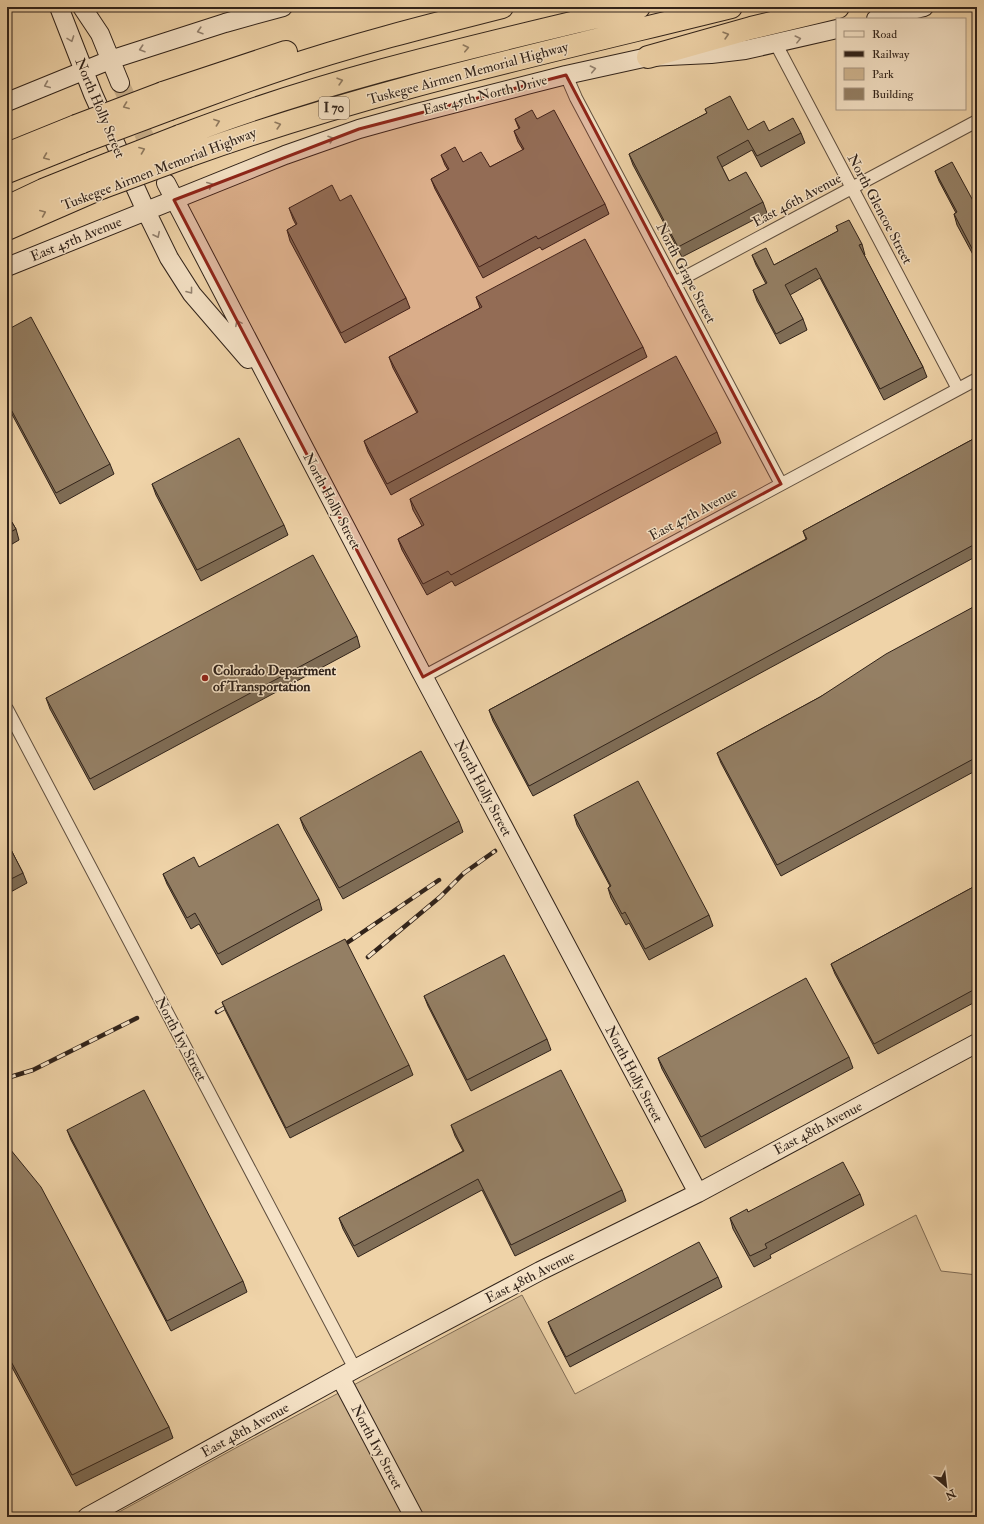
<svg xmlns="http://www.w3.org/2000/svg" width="984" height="1524" font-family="'IM FELL Double Pica',serif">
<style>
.green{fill:#cfb590;stroke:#806c55}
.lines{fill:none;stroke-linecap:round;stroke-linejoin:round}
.secondary-tunnel{stroke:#c9b08c;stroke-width:18;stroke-dasharray:18 9;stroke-linecap:butt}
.street-casing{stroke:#604f3e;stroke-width:14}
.secondary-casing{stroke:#31231a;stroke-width:20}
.highway-casing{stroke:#31231a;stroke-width:24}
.street{stroke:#f5e2c6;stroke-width:12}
.secondary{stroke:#f5e2c6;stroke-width:18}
.highway{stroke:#efd3a8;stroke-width:22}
.rail-casing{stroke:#31231a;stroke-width:4.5}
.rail{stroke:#f5e2c6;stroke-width:3;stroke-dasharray:9;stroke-linecap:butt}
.highway-bridge-casing{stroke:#31231a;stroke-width:24;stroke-linecap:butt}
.highway-bridge{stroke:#efd3a8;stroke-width:22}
.wall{fill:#7f6d56;stroke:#31231a}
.building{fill:#947f64;stroke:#31231a}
.oneway{stroke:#938270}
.oneway2{stroke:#907b61}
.marked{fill:#8f2418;fill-opacity:0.2;stroke:#8f2418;stroke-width:3;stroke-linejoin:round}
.poi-dot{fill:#8f2418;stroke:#f5e2c6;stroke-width:1.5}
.labels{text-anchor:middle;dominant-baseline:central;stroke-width:3;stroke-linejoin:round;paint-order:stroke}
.shield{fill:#f5e2c6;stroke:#6c5c4e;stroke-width:1}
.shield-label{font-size:13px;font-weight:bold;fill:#31231a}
.street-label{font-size:14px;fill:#31231a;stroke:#f5e2c6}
.poi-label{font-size:14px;font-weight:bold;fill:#31231a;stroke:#f5e2c6;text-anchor:start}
</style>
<rect width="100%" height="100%" fill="#efd3a8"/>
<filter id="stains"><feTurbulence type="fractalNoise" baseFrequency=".005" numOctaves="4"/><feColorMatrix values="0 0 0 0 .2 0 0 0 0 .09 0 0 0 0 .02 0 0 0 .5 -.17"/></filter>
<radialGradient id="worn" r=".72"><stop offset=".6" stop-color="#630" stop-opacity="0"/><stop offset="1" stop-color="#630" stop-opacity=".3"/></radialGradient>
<path class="green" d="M916 1215 941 1271 977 1275V1517H110L232 1450 522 1295 575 1394Z"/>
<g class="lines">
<path class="secondary-tunnel" d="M120 83 156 161"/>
<defs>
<path id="street" d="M776 44 958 389
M566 75 576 98 781 484
M674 283 977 121
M423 677 977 379
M7 709 355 1369"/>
<path id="secondary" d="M59 7 93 94 146 211 169 258 192 294 248 359
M82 7 100 34 120 83
M876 19 924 7
M7 102 110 60 225 23 283 7
M166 183 420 670 698 1193
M7 267 285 155 359 129 413 114 566 75 648 57 711 54 745 50 837 29
M340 1377 414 1517
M87 1517 355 1369 540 1271 698 1193 977 1043"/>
<path id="highway" d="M648 57 751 28 838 7
M163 93 286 52
M170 109C206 96 242 82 278 70 352 45 427 26 502 7
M180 136C329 78 484 44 639 7
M7 154 76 126
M188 156C365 92 549 52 731 7
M7 172 82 142
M7 207 43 190 93 170
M7 229 101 188"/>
</defs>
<use href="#street" class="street-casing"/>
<use href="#secondary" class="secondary-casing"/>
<use href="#highway" class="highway-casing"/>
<use href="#street" class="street"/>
<use href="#secondary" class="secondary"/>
<use href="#highway" class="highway"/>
<defs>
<path id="rail" d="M338 949 439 880
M368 957 440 897 464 873 495 851
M217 1012 233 1003
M7 1078 33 1070 137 1018"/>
</defs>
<use href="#rail" class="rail-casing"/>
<use href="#rail" class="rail"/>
<defs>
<path id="highway-bridge" d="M76 126 163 93
M82 142 170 109
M93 170 180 136
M101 188 188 156"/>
</defs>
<use href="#highway-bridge" class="highway-bridge-casing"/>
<use href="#highway-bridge" class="highway-bridge"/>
</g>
<path class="wall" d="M705 109 748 130 801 133 805 143 761 167 752 150 722 167 729 181 763 202 767 213 682 257 633 165 629 154 707 113Z
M515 119H537L605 204 609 214 542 250 540 247 483 278 435 189 431 179 448 170 445 165 441 155 463 162 490 167 523 150 518 142 514 131 519 129Z
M935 171 977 208V262L957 225 954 214 956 213 939 181Z
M340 201 406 298 410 308 345 343 290 241 287 230 296 225 293 219 289 208Z
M836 226 862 244 865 255H864L923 367 927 377 884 400 820 278 790 295 803 319 807 330 780 344 757 301 753 290 766 284 756 265 752 255 774 265 838 231Z
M476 297 643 347 647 357 391 495 368 452 364 441 417 413 393 368 389 357 480 308Z
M7 330 110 464 114 474 60 504 7 405Z
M717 432 721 443 455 586 452 581 427 595 402 550 398 539 422 526 413 510 410 499Z
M977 437V556L533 796 493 721 489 710 806 539 803 531Z
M152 484 284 525 288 535 201 581 156 495Z
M7 514 16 529 19 540 7 547Z
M977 605V770L781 876 721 763 717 753 820 697Z
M357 636 360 647 94 790 50 709 46 698Z
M574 815 709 915 713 926 649 960 629 923 626 925 611 898 608 888 610 886 577 825Z
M300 818 459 821 463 832 343 899 304 829Z
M7 842 23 873 27 883 7 894Z
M199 867 319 899 322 910 222 965 199 924 191 929 167 884 163 874Z
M977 885V1001L878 1054 835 974 831 964Z
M424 996 547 1039 551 1050 471 1091 428 1006Z
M222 1002 409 1065 413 1075 290 1138 226 1012Z
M849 1057 853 1068 705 1148 662 1069 658 1058Z
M451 1125 622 1190 626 1201 515 1256 482 1190 358 1257 343 1229 339 1218 463 1151 455 1136Z
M67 1130 243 1281 247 1292 171 1331 71 1140Z
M7 1147 169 1427 173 1438 76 1486 7 1358Z
M860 1194 864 1205 770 1255 771 1258 754 1267 733 1229 730 1218 748 1212Z
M718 1277 722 1287 570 1367 552 1332 548 1322Z"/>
<path class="building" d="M730 96 748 130 764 121 769 131 793 118 801 133 757 156 748 140 717 157 729 181 746 172 763 202 678 247 629 154 707 113 705 109Z
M532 110 537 119 554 110 605 204 538 239 536 236 479 267 431 179 449 169 441 155 455 147 463 162 481 152 490 167 524 149 514 131 520 128 515 119Z
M952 162 977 208V258L954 214 957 212 935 171Z
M332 185 340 201 351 195 406 298 341 333 287 230 297 224 289 208Z
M849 220 862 244 859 245 923 367 880 389 816 268 785 285 803 319 776 334 753 290 767 283 752 255 766 248 774 265 838 231 836 226Z
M585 239 643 347 387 484 364 441 418 412 389 357 482 307 476 297Z
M31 317 110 464 56 493 7 402V330Z
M676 356 717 432 451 575 448 571 423 584 398 539 424 525 410 499Z
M977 437V543L529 786 489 710 807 539 803 531Z
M239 438 284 525 197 570 152 484Z
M7 514 16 529 7 534Z
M313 555 357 636 90 779 46 698Z
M977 605V757L777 865 717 753 820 697 886 654Z
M421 751 459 821 339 888 300 818Z
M638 781 709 915 645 949 625 912 622 914 608 888 611 886 574 815Z
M278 824 319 899 218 954 195 913 187 918 163 874 194 857 199 867Z
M7 842 23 873 7 881Z
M977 885V988L874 1044 831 964Z
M345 939 409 1065 286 1128 222 1002Z
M504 955 547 1039 467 1080 424 996Z
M806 978 849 1057 701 1137 658 1058Z
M561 1070 622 1190 511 1245 478 1179 354 1246 339 1218 464 1151 451 1125Z
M144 1090 243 1281 167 1321 67 1130Z
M7 1147 10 1149 41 1187 169 1427 72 1475 7 1354Z
M843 1162 860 1194 765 1244 767 1248 750 1256 730 1218 747 1209 748 1212Z
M699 1242 718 1277 566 1357 548 1322Z"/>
<defs><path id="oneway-chevron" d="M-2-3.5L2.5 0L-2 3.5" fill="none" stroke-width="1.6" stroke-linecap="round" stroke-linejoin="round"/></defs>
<g class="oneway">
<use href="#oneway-chevron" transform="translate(200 31) rotate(163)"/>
<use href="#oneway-chevron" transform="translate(71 39) rotate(70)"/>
<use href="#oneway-chevron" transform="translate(798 39) rotate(-14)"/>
<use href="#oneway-chevron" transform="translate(142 49) rotate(162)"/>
<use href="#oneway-chevron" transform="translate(593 69) rotate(-12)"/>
<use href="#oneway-chevron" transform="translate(47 85) rotate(157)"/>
<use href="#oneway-chevron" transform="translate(331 139) rotate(-18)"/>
<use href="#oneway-chevron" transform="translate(210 185) rotate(-23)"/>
<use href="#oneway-chevron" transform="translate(157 235) rotate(64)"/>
<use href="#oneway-chevron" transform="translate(190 291) rotate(52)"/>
<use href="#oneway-chevron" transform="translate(238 323) rotate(-118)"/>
</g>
<g class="oneway2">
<use href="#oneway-chevron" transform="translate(726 35) rotate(-16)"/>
<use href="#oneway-chevron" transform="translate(466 48) rotate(-13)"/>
<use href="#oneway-chevron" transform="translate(340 81) rotate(-16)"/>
<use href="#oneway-chevron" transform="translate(126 106) rotate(159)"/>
<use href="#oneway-chevron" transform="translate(217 122) rotate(-20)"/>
<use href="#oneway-chevron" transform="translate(278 125) rotate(-17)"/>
<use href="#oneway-chevron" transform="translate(142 150) rotate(-21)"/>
<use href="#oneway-chevron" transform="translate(46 157) rotate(158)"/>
<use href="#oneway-chevron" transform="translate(43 213) rotate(-23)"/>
</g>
<path class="marked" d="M566 75 781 484 423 677 174 200 359 129Z"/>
<circle class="poi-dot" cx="205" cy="678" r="4"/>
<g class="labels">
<rect class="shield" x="319" y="97" width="30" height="22" rx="3"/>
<g class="shield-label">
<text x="334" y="108">I 70</text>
</g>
<g class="street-label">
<text transform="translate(468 73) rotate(-15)">Tuskegee Airmen Memorial Highway</text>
<text transform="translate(485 95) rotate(-14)">East 45th North Drive</text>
<text transform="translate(100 108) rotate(67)">North Holly Street</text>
<text transform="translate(159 169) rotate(-21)">Tuskegee Airmen Memorial Highway</text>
<text transform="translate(797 200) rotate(-28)">East 46th Avenue</text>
<text transform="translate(880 209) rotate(62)">North Glencoe Street</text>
<text transform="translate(76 239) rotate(-22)">East 45th Avenue</text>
<text transform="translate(686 273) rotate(62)">North Grape Street</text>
<text transform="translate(332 501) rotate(62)">North Holly Street</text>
<text transform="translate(693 514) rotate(-28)">East 47th Avenue</text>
<text transform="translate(483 788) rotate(62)">North Holly Street</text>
<text transform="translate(181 1039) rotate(62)">North Ivy Street</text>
<text transform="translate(634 1074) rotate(62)">North Holly Street</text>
<text transform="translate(818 1128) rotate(-28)">East 48th Avenue</text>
<text transform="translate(530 1277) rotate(-27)">East 48th Avenue</text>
<text transform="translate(245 1430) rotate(-29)">East 48th Avenue</text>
<text transform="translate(377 1447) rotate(62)">North Ivy Street</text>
</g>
<g class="poi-label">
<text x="213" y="670">Colorado Department<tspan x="213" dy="16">of Transportation</tspan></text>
</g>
</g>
<rect width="984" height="1524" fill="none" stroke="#efd3a8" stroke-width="24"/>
<rect x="8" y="8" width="968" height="1508" fill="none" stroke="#31231a" stroke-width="2"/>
<rect x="12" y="12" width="960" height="1500" fill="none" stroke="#31231a"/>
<rect x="836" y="18" width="130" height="92" fill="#f5e2c6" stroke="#a79681"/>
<rect x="844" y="31" width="20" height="6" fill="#f5e2c6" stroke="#a79681"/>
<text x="872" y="38" font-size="12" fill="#31231a">Road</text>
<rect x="844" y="51" width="20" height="6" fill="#31231a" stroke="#a79681"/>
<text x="872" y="58" font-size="12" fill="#31231a">Railway</text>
<rect x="844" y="68" width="20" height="12" fill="#cfb590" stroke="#a79681"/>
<text x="872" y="78" font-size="12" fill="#31231a">Park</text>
<rect x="844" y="88" width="20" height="12" fill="#947f64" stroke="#a79681"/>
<text x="872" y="98" font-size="12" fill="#31231a">Building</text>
<g transform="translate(946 1486) rotate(152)" stroke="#f5e2c6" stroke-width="3" paint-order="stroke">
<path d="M0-3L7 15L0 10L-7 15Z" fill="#31231a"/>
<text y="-6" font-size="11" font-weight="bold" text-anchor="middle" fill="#31231a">N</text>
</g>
<rect width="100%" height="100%" filter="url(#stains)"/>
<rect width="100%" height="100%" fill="url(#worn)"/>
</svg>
